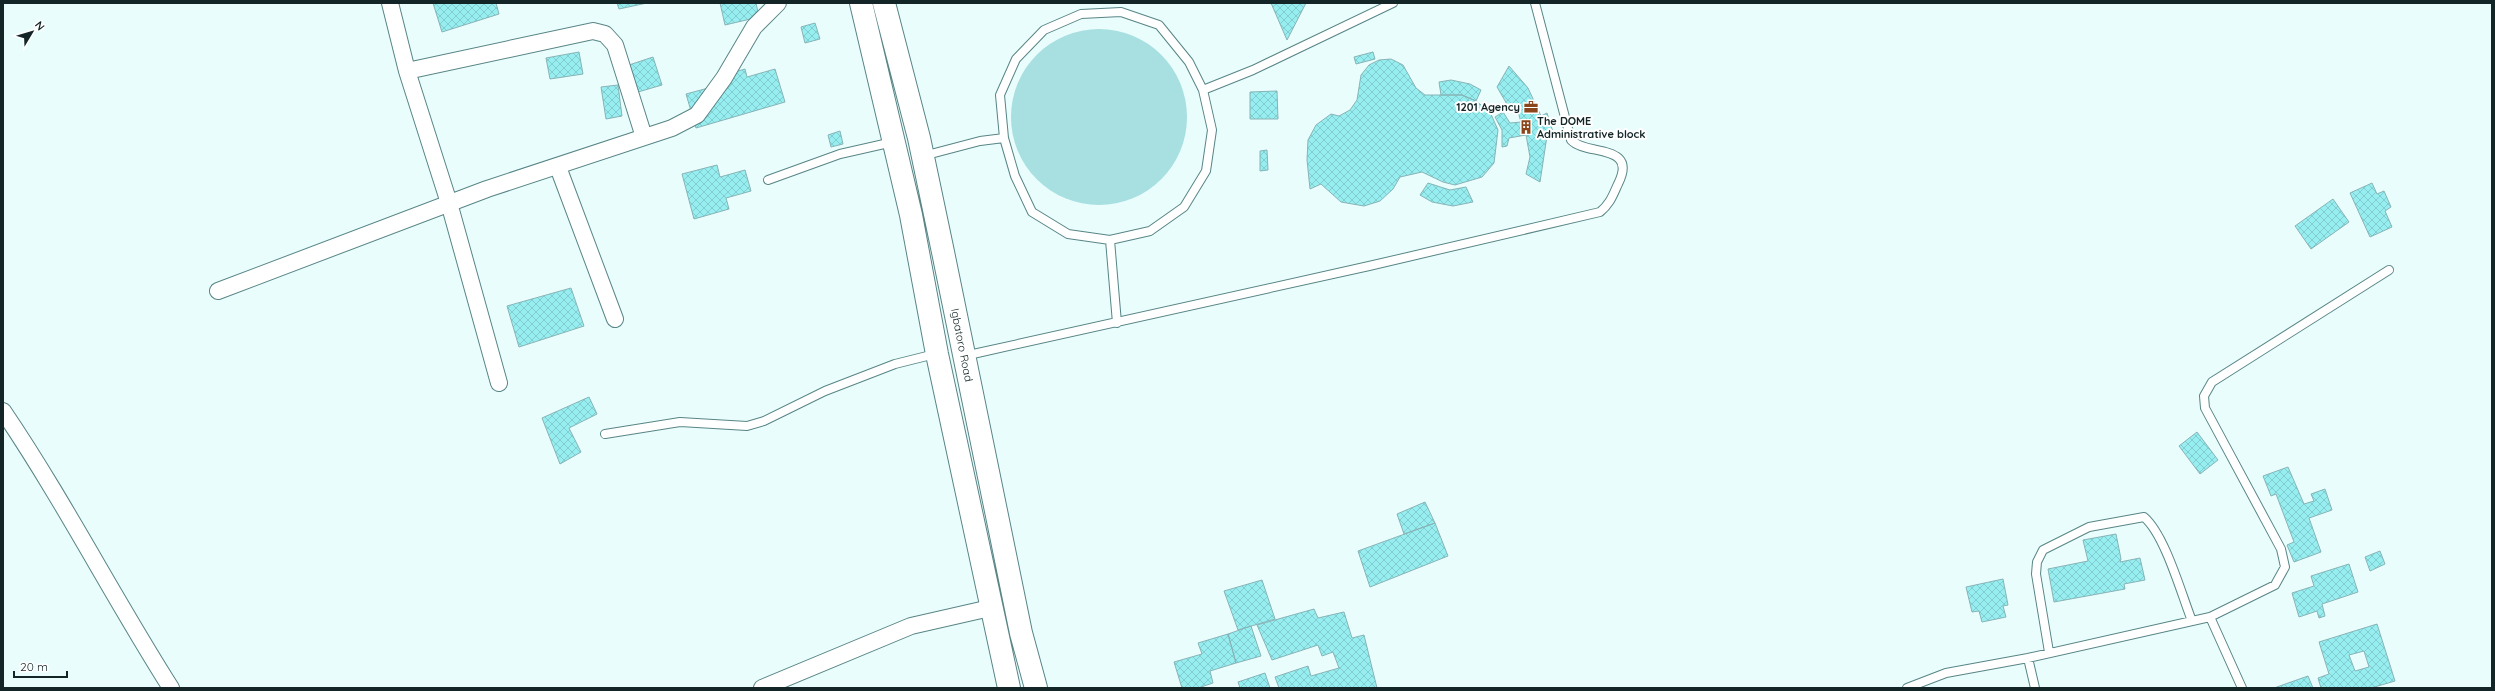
<svg xmlns="http://www.w3.org/2000/svg" width="2495" height="691" font-family="Quicksand,sans-serif">
<style>
.green{fill:#a8dfe1}
.building{fill:url(#building-cross-hatch);stroke:#87b4b6;fill-rule:evenodd}
.lines{fill:none;stroke-linecap:round;stroke-linejoin:round}
.lane-casing{stroke:#588586;stroke-width:10}
.street-casing{stroke:#588586;stroke-width:18}
.secondary-casing{stroke:#588586;stroke-width:24}
.lane{stroke:#fff;stroke-width:8}
.street{stroke:#fff;stroke-width:16}
.secondary{stroke:#fff;stroke-width:22}
.labels{text-anchor:middle;dominant-baseline:central;stroke-width:4;stroke-linejoin:round;paint-order:stroke}
.poi-label{font-size:11px;font-weight:bold;fill:#132526;stroke:#fff;text-anchor:end}
.street-label{font-size:11px;fill:#132526;stroke:#fff}
</style>
<defs>
<pattern id="building-cross-hatch" width="8" height="8" patternUnits="userSpaceOnUse"><rect width="8" height="8" fill="#96eef1"/><path d="M0 0l8 8M0 8l8-8" fill="none" stroke="#80ccce"/></pattern>
</defs>
<rect width="100%" height="100%" fill="#eafdfd"/>
<path class="green" d="M1011 117a88 88 0 1 1 176 0a88 88 0 1 1-176 0Z"/>
<path class="building" d="M433 3H496L499 14 442 32Z
M617 3H647L619 9Z
M720 3H756L759 17 725 25Z
M1271 3H1306L1287 40Z
M815 23 820 39 805 43 801 27Z
M579 52 583 74 550 79 546 58Z
M1373 52 1375 59 1356 64 1354 57Z
M653 57 662 85 638 92 629 65Z
M1391 59 1403 65 1416 88 1425 95H1462L1476 101 1490 112 1498 130 1494 163 1482 177 1455 185 1443 182 1422 172 1400 177 1393 189 1380 201 1364 206 1341 202 1321 184 1310 189 1307 160 1308 140 1316 125 1331 114 1339 116 1350 110 1357 100 1361 75 1369 65 1379 60Z
M1509 66 1528 88 1541 116 1547 113 1553 132 1547 136 1540 182 1526 174 1530 157 1526 135 1509 138 1507 146 1502 147V130L1495 117 1503 112 1510 123 1521 122 1516 105 1508 106 1497 87Z
M745 69 747 77 775 69 785 102 696 128 686 94 723 84 721 76Z
M1451 80 1470 84 1481 90 1476 101 1462 95H1441L1439 82Z
M618 85 622 116 606 119 601 87Z
M1277 91 1278 119H1250V92Z
M840 131 843 144 831 147 828 135Z
M1267 150 1268 170 1260 171V151Z
M717 165 720 177 745 170 751 191 726 198 729 209 694 219 682 174Z
M1428 183 1450 190 1466 187 1473 202 1453 206 1432 202 1420 195Z
M2372 183 2377 194 2384 191 2391 207 2385 211 2392 227 2370 237 2350 193Z
M2333 199 2349 222 2311 249 2295 226Z
M571 288 584 326 519 347 507 306Z
M589 397 597 414 569 428 581 452 560 464 542 418Z
M2197 432 2218 460 2200 474 2179 446Z
M2288 467 2304 504 2314 501 2311 494 2325 489 2332 510 2309 518 2321 552 2294 562 2287 545 2294 542 2276 494 2271 496 2263 476Z
M1425 502 1435 523 1404 534 1397 514Z
M1435 523 1448 556 1370 587 1358 551Z
M2116 534 2121 559 2120 562 2140 558 2145 580 2124 584 2125 589 2054 602 2048 569 2088 561 2083 540Z
M2380 551 2385 564 2370 571 2365 557Z
M2349 564 2358 592 2322 604 2325 616 2319 618 2317 611 2299 617 2292 593 2314 586 2311 576Z
M2003 579 2008 605 2003 606 2006 617 1982 622 1979 611 1972 612 1966 587Z
M1262 580 1275 619 1238 630 1224 591Z
M1314 609 1318 618 1344 612 1352 638 1364 635 1377 688H1279L1275 677 1308 666 1311 676 1339 668 1333 652 1322 656 1318 645 1272 660 1257 625Z
M2377 624 2395 681 2371 688H2321L2318 678 2329 674 2319 642ZM2364 651 2369 667 2355 671 2349 655Z
M1251 626 1261 656 1236 663 1228 634Z
M1228 634 1236 663 1210 671 1213 683 1198 688H1182L1174 662 1202 654 1198 643Z
M1265 673 1270 688H1240L1238 682Z
M2308 676 2313 688H2274Z"/>
<g class="lines">
<defs>
<path id="lane" d="M1121 12 1159 25 1189 62 1203 90 1212 130 1206 171 1184 207 1150 231 1110 240 1068 234 1032 212 1015 176 1004 138 1000 95 1016 59 1044 30 1081 14Z
M1203 90 1253 70 1393 3
M923 156 980 141 1004 138
M768 180 840 154 893 142
M1110 240 1117 323
M964 356 1369 266 1600 212C1610 204 1613 195 1618 184 1639 143 1585 156 1571 140L1535 3
M605 434 680 422 747 426 764 421 825 391 895 364 935 354
M2210 617 2242 688
M2049 652 2036 574 2037 562 2043 550 2089 527 2144 517C2165 535 2181 593 2192 621
M2028 658 2035 688
M1907 688 1946 673 2028 658 2210 617 2275 585 2285 567 2281 549 2205 408 2204 396 2212 382 2389 270"/>
<path id="street" d="M390 3 407 71 449 203 499 383
M407 71 593 31 605 34 615 45 644 137
M558 167 615 319
M218 291 487 189 672 128 697 115 724 78 754 27 778 3
M3 411C64 501 113 597 171 688
M762 688 911 626 990 608"/>
<path id="secondary" d="M861 3 911 215 937 354 1009 688
M884 3 919 138 943 252 1021 633 1036 688"/>
</defs>
<use href="#lane" class="lane-casing"/>
<use href="#street" class="street-casing"/>
<use href="#secondary" class="secondary-casing"/>
<use href="#lane" class="lane"/>
<use href="#street" class="street"/>
<use href="#secondary" class="secondary"/>
</g>
<defs>
<symbol id="office-bare" viewBox="-9 -9 18 18"><path d="M-6-3h4V-5.5h4V-3h4V5H-6ZM-1-4.5V-3h2v-1.5ZM-6 0V1H6V0Z" fill="#8a451b" stroke="#fff" stroke-width="2.5" paint-order="stroke"/></symbol>
<symbol id="building-bare" viewBox="-9 -9 18 18"><path d="M-4-6H4V6H1V3H-1V6H-4ZM-2.5-4.3h1.7v1.8h-1.7ZM.8-4.3h1.7v1.8H.8ZM-2.5-1h1.7V.8h-1.7ZM.8-1h1.7V.8H.8Z" fill="#8a451b" stroke="#fff" stroke-width="2.5" paint-order="stroke"/></symbol>
</defs>
<g fill-rule="evenodd">
<use href="#office-bare" x="1521" y="97" width="20" height="20"/>
<use href="#building-bare" x="1516" y="117" width="20" height="20"/>
</g>
<g class="labels">
<g class="poi-label">
<text x="1520" y="107">1201 Agency</text>
<text x="1537" y="121" text-anchor="start">The DOME<tspan x="1537" dy="13">Administrative block</tspan></text>
</g>
<g class="street-label">
<text transform="translate(962 345) rotate(79)">Igbatoro Road</text>
</g>
</g>
<rect width="2495" height="691" fill="none" stroke="#132526" stroke-width="8"/>
<g transform="translate(32 32) rotate(52)" stroke="#ffffff" stroke-width="3" paint-order="stroke">
<path d="M0-3L7 15L0 10L-7 15Z" fill="#132526"/>
<text y="-6" font-size="11" font-weight="bold" text-anchor="middle" fill="#132526">N</text>
</g>
<path d="M14 671v6h53v-6" fill="none" stroke="#132526" stroke-width="2"/>
<text x="20" y="671" font-size="12" fill="#132526" stroke="#ffffff" stroke-width="3" paint-order="stroke">20 m</text>
</svg>
